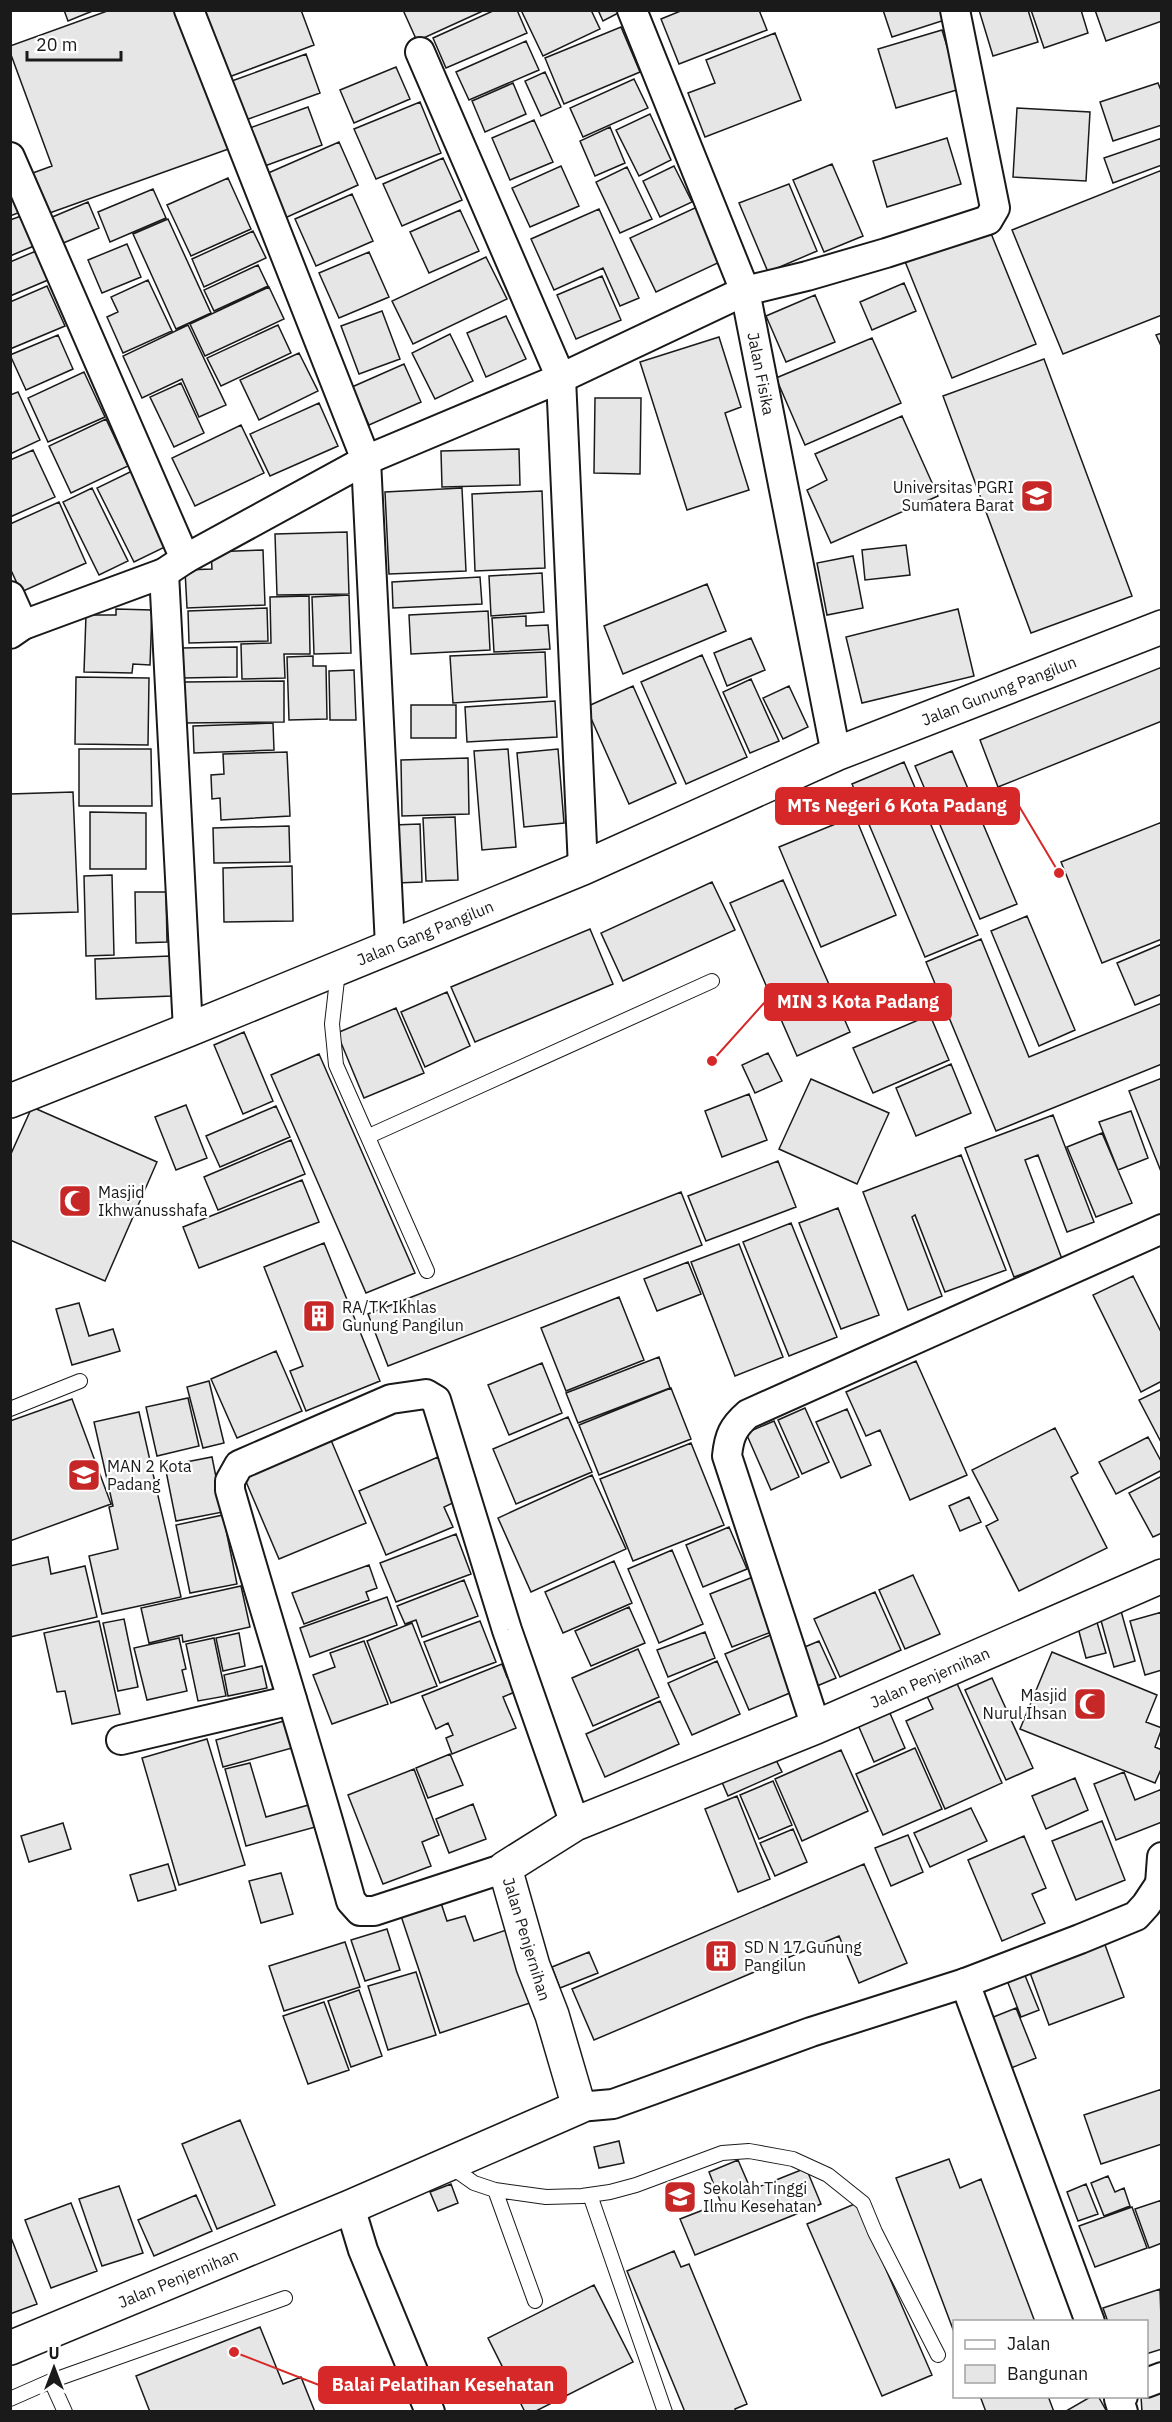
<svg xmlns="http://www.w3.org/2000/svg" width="1172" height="2422" font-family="'IBM Plex Sans',sans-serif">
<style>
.building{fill:#e6e6e6;stroke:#1a1a1a;stroke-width:1.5}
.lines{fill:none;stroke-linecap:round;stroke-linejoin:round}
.lane-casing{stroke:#1a1a1a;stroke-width:16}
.street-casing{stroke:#1a1a1a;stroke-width:32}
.secondary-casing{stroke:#1a1a1a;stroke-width:36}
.lane{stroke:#fff;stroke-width:14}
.street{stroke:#fff;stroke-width:28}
.secondary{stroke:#fff;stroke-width:33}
.labels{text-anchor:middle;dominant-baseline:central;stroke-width:4.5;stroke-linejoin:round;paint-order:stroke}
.street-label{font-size:16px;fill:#1a1a1a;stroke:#fff}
.poi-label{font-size:16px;fill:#1a1a1a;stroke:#fff;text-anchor:start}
.leader{fill:none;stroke:#d62828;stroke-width:2}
.callout-dot{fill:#d62828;stroke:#fff;stroke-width:2}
.callout{fill:#d62828;stroke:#d62828;stroke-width:2}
.callout-label{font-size:18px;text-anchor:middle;font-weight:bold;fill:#fff}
</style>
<rect width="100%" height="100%" fill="#fff"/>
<path class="building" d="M64 10H95L68 21Z
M110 10H184L234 147 44 215 30 174 52 166 10 52V46Z
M204 10H301L314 45 229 77Z
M403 10H485L417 41Z
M495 10H517L527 33 446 68 433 38Z
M521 10H591L600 29 543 56Z
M598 10H621L622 11 603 21Z
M683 10H759L767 30 679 64 661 19Z
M883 10H949L951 18 892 37Z
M979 10H1028L1038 42 993 56Z
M1031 10H1081L1088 33 1044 48Z
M1095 10H1162V21L1106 41Z
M621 27 640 72 564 104 545 58Z
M942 30 960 89 896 108 878 49Z
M775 33 801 100 705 137 688 93 715 83 706 60Z
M526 41 539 70 469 100 456 72Z
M306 54 320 93 243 121 229 82Z
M396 67 410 99 354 123 340 90Z
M545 72 561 107 541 116 525 81Z
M634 79 648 108 583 137 570 108Z
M513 83 526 114 485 132 472 101Z
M1158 83 1162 93V125L1113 141 1100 102Z
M420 102 441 153 376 179 354 129Z
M308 107 322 145 262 167 247 129Z
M1017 108 1090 112 1086 181 1013 177Z
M650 114 671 160 639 176 616 130Z
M534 120 553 162 510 180 492 138Z
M610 127 625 163 595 176 580 141Z
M947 138 961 184 887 207 873 161Z
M1162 138V165L1113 183 1104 158Z
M339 142 358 185 285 218 266 174Z
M443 158 462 200 402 226 383 184Z
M832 164 863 236 824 252 793 180Z
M561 166 579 206 530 227 512 188Z
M674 166 692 202 660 217 643 181Z
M627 167 652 219 620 233 596 182Z
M1162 170V315L1063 354 1012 230Z
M10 175 26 210 10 216Z
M228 178 251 229 191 256 167 205Z
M789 184 817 251 768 272 739 203Z
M153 189 166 218 110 242 98 212Z
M352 194 373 241 316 266 295 219Z
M88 202 99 228 61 244 50 218Z
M697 207 722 261 656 292 630 238Z
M599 209 639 298 620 306 603 268 554 290 531 239Z
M460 210 479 251 429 273 410 232Z
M21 216 34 246 10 256V220Z
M168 219 211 313 176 329 133 234Z
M988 226 1036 344 952 378 904 259Z
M253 231 266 258 204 287 192 259Z
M127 244 141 277 102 293 88 260Z
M36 251 48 280 10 296V262Z
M369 252 389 297 339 318 319 273Z
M486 257 507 299 413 344 392 301Z
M258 265 268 286 214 311 204 290Z
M602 276 621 320 576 339 557 295Z
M148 280 172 331 123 353 107 317 118 312 111 297Z
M904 283 916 311 872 330 860 302Z
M47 286 65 326 10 349V302Z
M269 287 284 319 205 356 190 324Z
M815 295 835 342 786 362 766 316Z
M382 311 400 359 359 374 341 326Z
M506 316 526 359 486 377 467 333Z
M188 325 226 405 199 417 182 379 142 398 123 356Z
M278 325 291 353 221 386 207 358Z
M1162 333V348L1156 335Z
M450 334 473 381 435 399 412 353Z
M58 335 73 369 26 390 10 355Z
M719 337 741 407 725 413 749 490 687 510 640 362Z
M872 338 901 403 805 445 776 378Z
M299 353 318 391 259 420 240 380Z
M1044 359 1132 596 1031 633 943 396Z
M404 364 421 402 369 425 352 387Z
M84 372 105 417 48 442 28 398Z
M181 383 204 433 174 447 150 397Z
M18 392 40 440 10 454V395Z
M595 398H641L640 474 594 473Z
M319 403 338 446 270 476 250 434Z
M902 416 938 496 831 543 807 490 827 480 815 454Z
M106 419 128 466 71 493 49 446Z
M241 425 264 473 195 506 172 458Z
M519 449 520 485 442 487 441 451Z
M33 450 55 497 10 517V460Z
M132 471 169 545 134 562 97 488Z
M92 488 128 561 99 575 63 502Z
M462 488 466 571 389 574 385 492Z
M542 491 545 568 475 571 472 494Z
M59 502 86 563 21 592 10 568V524Z
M347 532 349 594 277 595 275 534Z
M906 545 910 575 865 580 862 550Z
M263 550 265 605 187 608 185 570 212 569 211 552Z
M853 556 863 608 827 615 817 563Z
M542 573 544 612 491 616 489 576Z
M480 577 482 604 393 608 392 582Z
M707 584 726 631 623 674 604 626Z
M349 595 351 653 314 654 312 597Z
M309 596 310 654H284L285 678 242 679 241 644 271 643 270 597Z
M267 608 268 641 189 643 188 611Z
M116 609 152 610 150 665 133 664 132 673 84 672 86 615H116Z
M958 609 974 676 862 703 846 637Z
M488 611 490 650 411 654 409 615Z
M526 616V626L548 625 550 649 494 652 492 618Z
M751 638 765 670 727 686 714 653Z
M237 647V677L182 678V648Z
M545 652 547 697 453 703 450 656Z
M702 655 747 757 686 784 641 682Z
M313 656V666H326L327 719 289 720 287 657Z
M1162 667V721L998 787 980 740Z
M354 670 356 720H330L329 671Z
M76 677 149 678 148 745 75 744Z
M751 679 779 741 750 753 723 692Z
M284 681V722L184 723V682Z
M633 686 676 783 629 804 586 707Z
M789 686 808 727 783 739 763 698Z
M555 701 557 737 467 742 465 707Z
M411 705H456V738H411Z
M273 723 274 750 194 753 193 726Z
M79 749H151L152 806H79Z
M508 749 516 847 482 850 474 751Z
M558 749 564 823 524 827 517 753Z
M952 751 1017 904 980 919 915 766Z
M287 752 290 816 221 820 220 798 212 799 211 775 224 774 223 754Z
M468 758 469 814 402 816 401 760Z
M904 762 978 935 925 957 852 784Z
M73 792 78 912 10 914V794Z
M90 812 146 813V869H90Z
M855 816 896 915 821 947 779 847Z
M455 817 458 880 426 881 423 818Z
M1162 822V939L1102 963 1061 862Z
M420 824 422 882 396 883 393 825Z
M289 826 290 862 214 863 213 828Z
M292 866 293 921 224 922 223 868Z
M112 875 114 955 86 956 84 876Z
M783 880 850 1032 797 1056 730 903Z
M712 882 735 930 623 981 601 933Z
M135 892H166L167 942 136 943Z
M1027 916 1075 1030 1039 1046 991 931Z
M590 929 613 984 475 1042 451 987Z
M981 939 1029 1057 1162 1003V1064L996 1131 926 962Z
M1162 944V994L1135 1005 1117 963Z
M170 956 172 996 96 999 95 959Z
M447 992 470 1046 425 1067 401 1012Z
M396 1008 424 1073 364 1098 337 1033Z
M930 1015 949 1060 873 1093 853 1048Z
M244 1032 273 1101 243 1114 214 1045Z
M768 1053 782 1081 755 1093 742 1065Z
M319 1054 415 1273 366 1293 271 1075Z
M951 1064 971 1113 916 1136 896 1088Z
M1162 1078V1174L1129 1091Z
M811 1079 889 1113 857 1184 779 1149Z
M749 1094 767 1140 722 1157 705 1111Z
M186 1105 207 1158 176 1170 155 1117Z
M276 1106 290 1137 220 1167 206 1136Z
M32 1107 157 1162 105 1281 10 1240V1156Z
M1131 1111 1148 1158 1118 1170 1099 1122Z
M1053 1115 1094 1222 1067 1232 1038 1155 1025 1160 1062 1259 1014 1277 965 1148Z
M1102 1133 1132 1203 1096 1217 1067 1147Z
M291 1140 305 1174 218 1210 204 1177Z
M961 1155 1006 1270 945 1292 915 1215 912 1217 942 1296 908 1310 863 1192Z
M778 1161 796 1207 706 1241 688 1196Z
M302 1180 319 1222 199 1268 183 1227Z
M681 1192 702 1245 388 1366 368 1314Z
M838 1208 879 1315 841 1329 799 1223Z
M791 1223 837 1337 789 1356 743 1242Z
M324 1243 380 1381 306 1411 290 1371 303 1366 264 1267Z
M739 1244 783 1357 735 1376 691 1262Z
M688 1262 701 1294 657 1311 644 1279Z
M1133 1276 1162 1334V1381L1141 1392 1093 1295Z
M619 1297 644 1360 566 1391 541 1328Z
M79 1303 89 1336 113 1329 120 1351 72 1365 56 1309Z
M276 1351 302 1411 237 1438 211 1379Z
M659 1357 670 1388 578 1423 566 1393Z
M916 1361 967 1475 910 1500 880 1430 866 1436 846 1392Z
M542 1363 562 1413 509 1435 488 1385Z
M209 1381 224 1443 203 1448 187 1387Z
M671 1388 691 1439 599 1475 579 1425Z
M1162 1389V1444L1139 1400Z
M188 1398 199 1446 157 1456 146 1407Z
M72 1399 111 1504 10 1541V1421Z
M805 1408 829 1462 802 1474 778 1420Z
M847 1409 871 1465 841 1478 816 1422Z
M139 1412 181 1597 102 1614 89 1556 118 1549 109 1507 113 1506 94 1422Z
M568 1417 592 1472 516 1504 493 1449Z
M774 1421 799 1477 771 1490 746 1433Z
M1055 1428 1078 1473 1071 1477 1107 1548 1019 1591 986 1526 998 1520 972 1470Z
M328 1433 366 1523 279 1559 241 1470Z
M1148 1437 1162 1463V1470L1116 1494 1099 1462Z
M691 1443 724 1525 633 1561 600 1479Z
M212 1457 223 1512 176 1521 165 1466Z
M438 1457 457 1501 444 1507 453 1527 386 1555 359 1491Z
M592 1475 626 1549 531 1592 498 1518Z
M1162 1476V1533L1153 1537 1129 1493Z
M969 1497 981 1522 960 1531 949 1506Z
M223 1515 237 1584 190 1593 176 1525Z
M729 1527 747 1569 703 1587 686 1545Z
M456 1534 471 1574 396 1602 380 1563Z
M672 1550 703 1624 659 1643 628 1569Z
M48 1557 51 1574 85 1566 97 1617 10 1637V1566Z
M614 1561 632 1603 563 1633 545 1592Z
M369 1565 377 1588 366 1592 369 1600 304 1624 292 1593Z
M913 1575 940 1634 905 1649 879 1590Z
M753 1577 774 1631 732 1647 710 1594Z
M464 1580 478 1616 422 1637 416 1620 405 1624 397 1606Z
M241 1586 250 1627 183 1642 182 1635 149 1643 141 1608Z
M875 1592 901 1650 840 1677 814 1619Z
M387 1597 397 1625 310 1657 300 1628Z
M629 1607 645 1643 591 1666 575 1631Z
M1121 1611 1135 1661 1114 1667 1100 1617Z
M1162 1612V1670L1145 1675 1130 1621Z
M124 1619 138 1687 118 1691 103 1623Z
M1096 1619 1106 1653 1086 1658 1077 1624Z
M99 1621 120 1714 72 1724 65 1691 57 1692 44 1633Z
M480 1621 496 1662 440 1683 424 1642Z
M412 1623 437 1686 391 1703 367 1641Z
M705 1632 715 1658 668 1677 657 1650Z
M239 1633 245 1666 223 1671 216 1638Z
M773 1634 797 1690 749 1710 725 1654Z
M179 1638 186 1669 182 1670 187 1691 147 1700 134 1648Z
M214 1638 226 1696 198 1701 186 1644Z
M364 1641 388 1704 332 1724 313 1675 335 1667 330 1653Z
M819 1641 836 1678 817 1686 800 1649Z
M638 1649 659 1697 593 1726 572 1678Z
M1052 1652 1157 1695 1146 1722 1162 1728 1155 1747 1162 1750V1767L1155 1783 1020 1729Z
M717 1661 740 1714 692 1735 668 1683Z
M502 1664 507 1677 516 1674 522 1689 503 1697 516 1728 452 1754 446 1738 453 1735 448 1723 436 1729 422 1696Z
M262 1666 267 1688 228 1696 224 1675Z
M992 1678 1033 1768 1006 1780 965 1690Z
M955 1679 1002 1783 945 1809 906 1721 933 1709 925 1692Z
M660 1701 679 1744 605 1777 586 1734Z
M886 1704 905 1748 874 1762 855 1718Z
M284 1721 292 1748 223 1767 216 1740Z
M207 1739 245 1865 179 1885 142 1758Z
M915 1748 942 1809 883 1835 856 1774Z
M771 1750 782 1772 728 1796 718 1773Z
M841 1750 868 1811 802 1841 775 1779Z
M450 1754 463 1785 428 1798 416 1768Z
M250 1763 266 1817 312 1804 319 1826 246 1846 225 1769Z
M414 1769 439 1835 422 1842 431 1866 383 1884 348 1795Z
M1124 1772 1135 1800 1162 1789V1822L1116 1840 1094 1784Z
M1075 1778 1088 1810 1046 1829 1032 1796Z
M773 1781 792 1825 759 1839 740 1795Z
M737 1796 770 1879 738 1892 705 1809Z
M473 1804 486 1839 449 1853 436 1819Z
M971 1808 987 1841 930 1867 914 1833Z
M1102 1821 1125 1880 1076 1900 1052 1841Z
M63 1823 71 1849 29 1862 21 1836Z
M793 1829 807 1862 775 1876 760 1843Z
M908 1835 923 1872 891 1886 875 1848Z
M1024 1836 1046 1888 1032 1894 1045 1923 1002 1941 968 1860Z
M168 1864 176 1890 138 1901 130 1875Z
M864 1864 907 1963 859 1983 839 1936 594 2040 572 1989Z
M281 1873 293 1914 261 1923 249 1881Z
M439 1897 447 1921 465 1916 474 1941 512 1928 536 2001 440 2033 399 1910Z
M387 1929 400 1970 365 1981 351 1940Z
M345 1942 360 1987 284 2011 269 1966Z
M1104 1942 1124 1997 1049 2025 1029 1970Z
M589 1952 598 1973 560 1988 552 1967Z
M1022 1968 1039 2010 1021 2017 1005 1975Z
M416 1972 436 2035 388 2050 368 1986Z
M359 1990 382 2056 351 2067 328 2001Z
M324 2002 349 2070 308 2084 283 2016Z
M1016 2008 1036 2058 1011 2068 991 2018Z
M1162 2089V2144L1101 2164 1084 2115Z
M240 2120 275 2205 217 2229 182 2144Z
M619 2141 624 2163 599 2168 594 2147Z
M949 2159 960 2188 981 2179 1035 2322H954V2332L896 2178Z
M738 2160 751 2190 806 2168 821 2204 695 2255 680 2219 721 2203 709 2172Z
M1108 2176 1115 2192 1124 2188 1130 2206 1104 2216 1091 2183Z
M451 2184 458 2203 438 2211 430 2192Z
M1086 2184 1098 2214 1078 2221 1067 2192Z
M119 2186 143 2253 102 2266 79 2199Z
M196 2195 212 2231 154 2256 138 2220Z
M1162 2200V2243L1149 2248 1135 2209Z
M71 2203 97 2271 51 2288 25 2220Z
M857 2203 932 2375 882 2396 807 2224Z
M1132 2207 1147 2248 1095 2267 1079 2226Z
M10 2235 37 2304 10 2314Z
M674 2251 681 2267 689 2264 747 2404 735 2409 736 2412H685L627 2271Z
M594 2285 633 2362 534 2412H525L488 2338Z
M1160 2289 1162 2349 1146 2354V2322H1108L1103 2308Z
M260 2327 283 2384 301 2377 315 2412H150L136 2376Z
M1162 2389V2412H1142L1141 2396H1146Z
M980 2396H1048L1054 2412H986Z
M1092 2396H1098L1107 2412 1066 2411Z"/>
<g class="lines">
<defs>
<path id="lane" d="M338 971 332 1024 336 1065 427 1271
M369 1136 712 981
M10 1409 80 1381
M450 2166 474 2183 495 2190 546 2197 582 2196 610 2192 636 2185 722 2153 749 2151 793 2159 828 2175 863 2203 875 2232 938 2355
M495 2190 535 2301
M590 2195 665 2412
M51 2381 65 2412
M10 2399 51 2381 285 2298"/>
<g id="street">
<path d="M189 10 366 460 390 946"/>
<path id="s1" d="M632 10 745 291 836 754"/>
<path d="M420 52 561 378 583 868"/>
<path d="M10 157 185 559"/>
<path d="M164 573 188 1030"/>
<path d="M10 596 23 625"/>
<path d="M10 634 23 625 164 573 185 559 366 460 561 378 745 291 807 276 886 253 988 220 995 208 955 10"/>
<path d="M816 1727 727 1456C729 1436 733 1427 748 1414L1162 1229"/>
<path d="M121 1740 292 1700"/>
<path d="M1162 1857 1160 1884 1162 1888"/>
<path d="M505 1868 374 1911H360L351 1901C313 1764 269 1627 230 1490V1481L239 1465 391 1399 426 1394 436 1400 507 1630 575 1824"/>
<path d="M965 1983 1090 2322"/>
<path d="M579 2107 613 2104 652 2090 811 2032 965 1983 1080 1939 1136 1916 1146 1905 1160 1884"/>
<path d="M350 2207 363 2250 430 2412"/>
<path d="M1146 2383 1162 2377"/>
<path d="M1123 2396 1119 2399 1123 2412"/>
</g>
<g id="secondary">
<path id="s2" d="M10 1101 188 1030 583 868 836 754 1162 627"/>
<path id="s3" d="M10 2348 350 2207 579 2107 552 2015 533 1966 505 1868 575 1824 816 1727 1162 1576"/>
</g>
</defs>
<use href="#lane" class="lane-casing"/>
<use href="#street" class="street-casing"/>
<use href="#secondary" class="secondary-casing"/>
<use href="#lane" class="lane"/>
<use href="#street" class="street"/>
<use href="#secondary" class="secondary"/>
</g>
<defs>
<symbol id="university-square" viewBox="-11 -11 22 22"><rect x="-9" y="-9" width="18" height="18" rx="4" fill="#c62828" stroke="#fff"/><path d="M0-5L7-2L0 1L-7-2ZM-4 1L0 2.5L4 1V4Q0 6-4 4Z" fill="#fff"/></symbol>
<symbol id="mosque-square" viewBox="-11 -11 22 22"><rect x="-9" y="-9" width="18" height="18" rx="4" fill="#c62828" stroke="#fff"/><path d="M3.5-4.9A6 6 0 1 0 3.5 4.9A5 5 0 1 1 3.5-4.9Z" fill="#fff"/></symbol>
<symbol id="building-square" viewBox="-11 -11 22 22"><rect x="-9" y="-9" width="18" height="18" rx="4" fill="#c62828" stroke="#fff"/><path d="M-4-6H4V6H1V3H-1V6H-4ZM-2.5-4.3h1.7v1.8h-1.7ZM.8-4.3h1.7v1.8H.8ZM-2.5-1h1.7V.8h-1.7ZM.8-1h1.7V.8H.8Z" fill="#fff"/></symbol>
<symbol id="school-square" viewBox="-11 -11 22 22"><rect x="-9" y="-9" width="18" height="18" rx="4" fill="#c62828" stroke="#fff"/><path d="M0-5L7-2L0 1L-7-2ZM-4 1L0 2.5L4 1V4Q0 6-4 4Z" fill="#fff"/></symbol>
</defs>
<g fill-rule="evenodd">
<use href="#university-square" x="1018" y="477" width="38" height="38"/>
<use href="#mosque-square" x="56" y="1182" width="38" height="38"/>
<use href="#building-square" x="300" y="1297" width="38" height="38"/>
<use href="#school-square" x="65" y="1456" width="38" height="38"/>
<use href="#mosque-square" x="1071" y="1685" width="38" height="38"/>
<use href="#building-square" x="702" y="1937" width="38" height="38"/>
<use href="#university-square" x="661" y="2178" width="38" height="38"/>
</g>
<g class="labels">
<g class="street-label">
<text stroke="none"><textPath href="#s1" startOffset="387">Jalan Fisika</textPath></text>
<text stroke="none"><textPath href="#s2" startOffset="1071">Jalan Gunung Pangilun</textPath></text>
<text stroke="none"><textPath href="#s2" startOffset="448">Jalan Gang Pangilun</textPath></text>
<text stroke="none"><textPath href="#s3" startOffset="1335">Jalan Penjernihan</textPath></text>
<text transform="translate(527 1939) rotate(73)">Jalan Penjernihan</text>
<text stroke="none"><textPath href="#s3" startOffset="182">Jalan Penjernihan</textPath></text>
</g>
<g class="poi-label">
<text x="1014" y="487" text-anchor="end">Universitas PGRI<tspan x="1014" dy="18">Sumatera Barat</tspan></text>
<text x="98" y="1192">Masjid<tspan x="98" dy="18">Ikhwanusshafa</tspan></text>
<text x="342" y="1307">RA/TK Ikhlas<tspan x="342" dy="18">Gunung Pangilun</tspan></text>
<text x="107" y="1466">MAN 2 Kota<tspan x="107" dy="18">Padang</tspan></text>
<text x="1067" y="1695" text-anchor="end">Masjid<tspan x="1067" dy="18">Nurul Ihsan</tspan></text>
<text x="744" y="1947">SD N 17 Gunung<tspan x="744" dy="18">Pangilun</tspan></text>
<text x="703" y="2188">Sekolah Tinggi<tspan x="703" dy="18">Ilmu Kesehatan</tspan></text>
</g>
</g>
<path class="leader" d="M1059 873L1019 806M712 1061L765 1002M234 2352L319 2385"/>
<g class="callout-dot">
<circle cx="1059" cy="873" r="6"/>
<circle cx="712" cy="1061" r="6"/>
<circle cx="234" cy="2352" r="6"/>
</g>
<g class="callout">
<rect x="776" y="788" width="243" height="36" rx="6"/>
<rect x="765" y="984" width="186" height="36" rx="6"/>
<rect x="319" y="2367" width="247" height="36" rx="6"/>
</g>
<g class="callout-label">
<text x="897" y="812">MTs Negeri 6 Kota Padang</text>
<text x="858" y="1008">MIN 3 Kota Padang</text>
<text x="443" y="2391">Balai Pelatihan Kesehatan</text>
</g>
<rect width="1172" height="2422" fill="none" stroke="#1a1a1a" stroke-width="24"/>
<rect x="953" y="2320" width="195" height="78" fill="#ffffff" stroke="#a3a3a3" stroke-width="1.5"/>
<rect x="965" y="2340" width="30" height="9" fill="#ffffff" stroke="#a3a3a3" stroke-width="1.5"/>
<text x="1007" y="2350" font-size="18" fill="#1a1a1a">Jalan</text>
<rect x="965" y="2365" width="30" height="18" fill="#e6e6e6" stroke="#a3a3a3" stroke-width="1.5"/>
<text x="1007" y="2380" font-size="18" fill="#1a1a1a">Bangunan</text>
<g transform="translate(54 2368)" stroke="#ffffff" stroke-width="4.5" paint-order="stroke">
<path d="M0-4.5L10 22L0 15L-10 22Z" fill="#1a1a1a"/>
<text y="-9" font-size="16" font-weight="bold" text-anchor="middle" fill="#1a1a1a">U</text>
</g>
<path d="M27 51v9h94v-9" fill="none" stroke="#1a1a1a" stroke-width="3"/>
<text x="36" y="51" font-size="18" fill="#1a1a1a" stroke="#ffffff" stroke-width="4.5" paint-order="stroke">20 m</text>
</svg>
